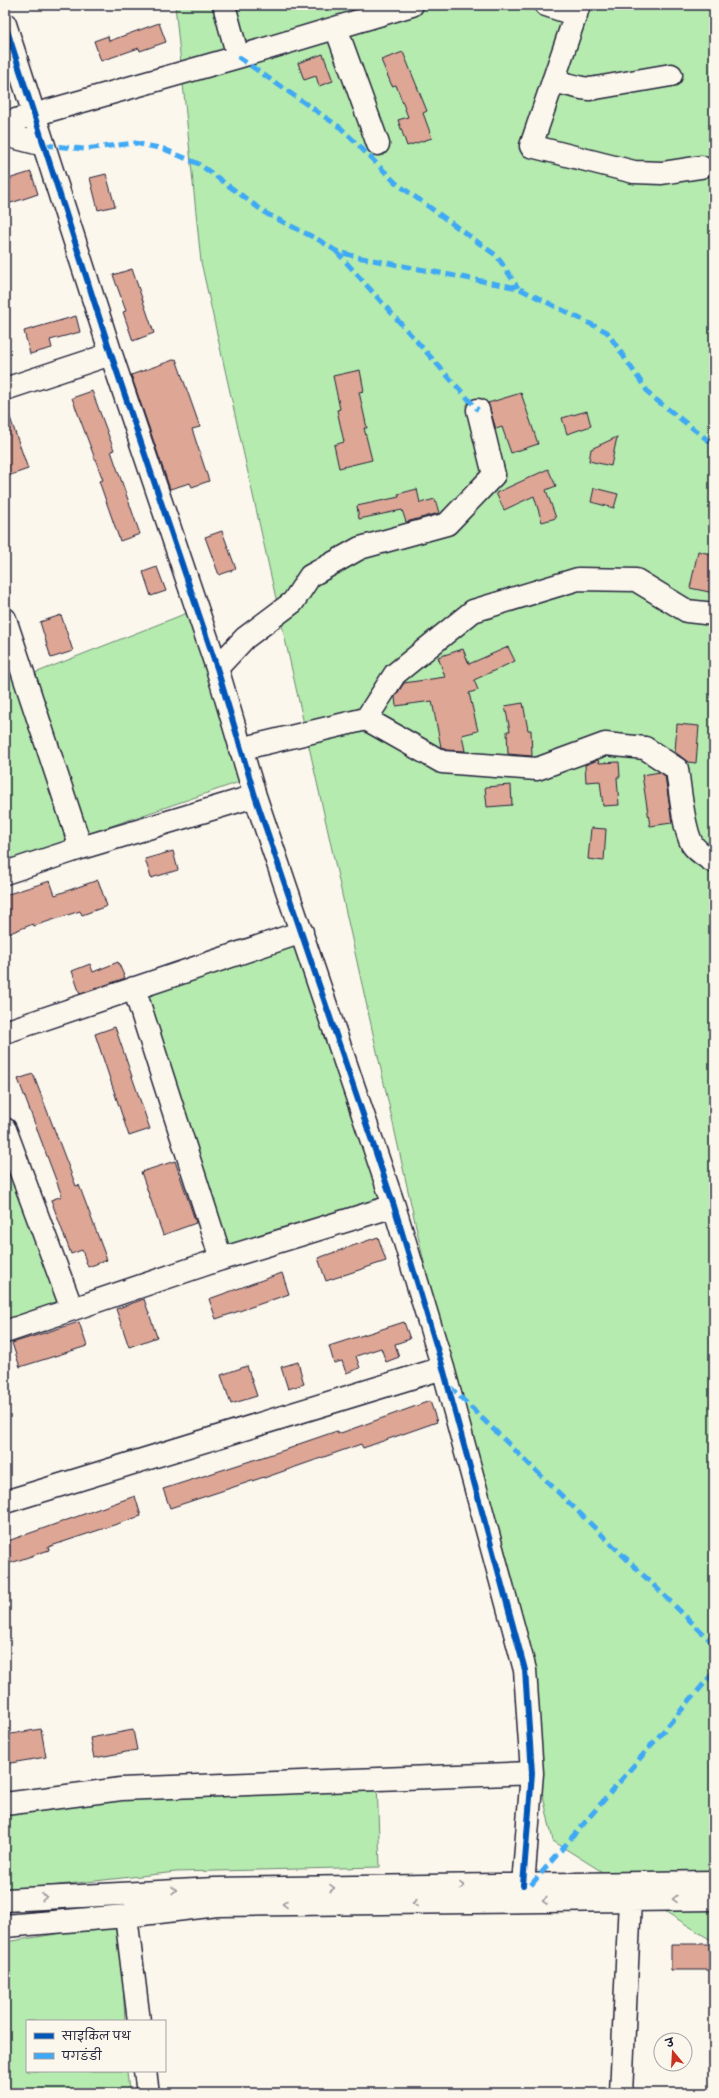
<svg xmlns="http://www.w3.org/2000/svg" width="719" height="2098" font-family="Itim,'Playpen Sans Deva',sans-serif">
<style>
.green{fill:#b5ebae;stroke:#6c8674}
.building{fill:#dda695;stroke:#22223b}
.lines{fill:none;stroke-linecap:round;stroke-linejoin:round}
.minor-casing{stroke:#22223b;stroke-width:25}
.minor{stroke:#fbf7ec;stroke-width:22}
.quiet{stroke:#3fa9f5;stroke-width:5;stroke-dasharray:10 5;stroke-linecap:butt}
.cycleway-casing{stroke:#fbf7ec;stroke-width:8}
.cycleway{stroke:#0057b8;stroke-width:6}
.oneway{stroke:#99979c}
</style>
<rect width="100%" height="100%" fill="#fbf7ec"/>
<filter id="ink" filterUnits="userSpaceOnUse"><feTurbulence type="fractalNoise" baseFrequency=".025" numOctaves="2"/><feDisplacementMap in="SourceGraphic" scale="8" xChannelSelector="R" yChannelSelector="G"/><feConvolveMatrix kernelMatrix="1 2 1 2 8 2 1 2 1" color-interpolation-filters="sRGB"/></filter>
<g filter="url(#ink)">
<path class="green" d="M175 5H714V1942L553 1841 201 262Z
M192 611 245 780 88 834 35 673Z
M5 641 70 841 5 863Z
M298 945 384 1202 224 1251 139 995Z
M5 1139 57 1302 5 1321Z
M377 1781 380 1867 176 1872 5 1891V1806Z
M120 1924 125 2021H27V2071H127L129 2092 5 2093V1942Z"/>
<path class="building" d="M159 23 166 42 140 51 139 48 101 61 94 41 108 36 109 41Z
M403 52 427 111 423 113 432 138 407 146 398 120 408 117 396 85 392 86 381 60Z
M323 54 333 81 319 86 316 76 304 80 298 63Z
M31 172 38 194 5 205V180Z
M106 174 115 206 98 210 90 178Z
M132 269 154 333 133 341 123 312 126 311 113 275Z
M76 316 80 332 50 340 52 348 30 354 24 331Z
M176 359 200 427 192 429 209 481 192 487 190 483 170 489 131 375Z
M360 370 364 391 359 392 367 428H364L372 460 339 468 334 445 344 442 337 410 340 409 333 376Z
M92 391 114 450 111 451 140 534 120 541 99 481 103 480 72 398Z
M521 393 538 444 511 453 502 427 496 429 488 403Z
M5 409H7L28 469 5 477Z
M587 411 591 426 567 434 562 418Z
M617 437 611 466 589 461 591 449Z
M548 469 556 486 546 490 556 518 542 522 534 496 504 510 496 493Z
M594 488 618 494 614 508 591 502Z
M417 489 420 503 435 499 439 513 406 522 402 510 359 519 357 506 399 497 398 494Z
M222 531 236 569 219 575 205 537Z
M698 551 714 555V593L690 588Z
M157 567 166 591 151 596 143 572Z
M61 615 73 651 51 658 40 622Z
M508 647 515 661 474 680 478 690 469 693 478 731 462 735 465 751 446 750 441 747 432 701 396 706 395 697 404 683 445 677 438 657 463 649 469 664Z
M523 703 528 730H531L532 756 508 754 507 731H510L505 706Z
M677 724 699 726 696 763 688 762 675 752Z
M598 760 599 763 619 762 620 777H617L619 805 603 806 600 781 586 782 585 765Z
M660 772 665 776 672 823 650 826 642 775Z
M511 785 512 805 487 807 485 787Z
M591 828 606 829 604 861 588 859Z
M173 851 178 870 151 878 145 859Z
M98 880 107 906 82 915 80 911 34 926 33 924 5 935V895L50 881 55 895Z
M118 962 125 978 80 994 72 971 90 964 93 972Z
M115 1027 150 1129 129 1136 95 1034Z
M33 1074 76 1186 79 1185 107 1260 88 1267 82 1250 71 1254 51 1200 62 1196 18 1079Z
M175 1161 196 1223 163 1235 141 1172Z
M378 1237 386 1261 326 1281 318 1258Z
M282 1273 289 1294 216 1319 209 1299Z
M144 1299 157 1337 129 1347 116 1309Z
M79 1322 87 1346 20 1367 12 1343Z
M404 1322 410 1339 395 1344 399 1357 386 1362 381 1348 356 1356 360 1368 346 1373 342 1361 334 1363 329 1346Z
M298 1362 304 1384 288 1389 281 1367Z
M247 1366 257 1396 231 1404 221 1375Z
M430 1401 437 1422 363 1448 361 1444 264 1478V1477L170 1508 163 1489 297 1446 296 1445 337 1431 338 1434Z
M135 1496 141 1516 48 1547 49 1550 5 1565V1542Z
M41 1729 46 1757 5 1764V1735Z
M133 1730 137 1750 94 1758 90 1738Z
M671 1944H714V1970H671Z"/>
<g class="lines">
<defs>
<path id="minor" d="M224 5 238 57
M546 5 576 15
M579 5 531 146 634 172 662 173 701 167
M5 24 111 354 217 668 255 796 394 1206 443 1368 525 1670 532 1773 523 1885
M336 28 378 144
M553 81 582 88 590 89 671 75
M5 123 238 57 412 5
M5 135 44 145
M5 389 111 354
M5 619 81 848
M217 668 245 638 293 602 310 576 360 548 447 524 494 475 478 410
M366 719 442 762 537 769 605 744 645 748 677 769C680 789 683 827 692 844 697 852 707 857 714 862
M240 749 366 719 395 674 473 611 578 579 636 580 687 611 714 614
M5 873 81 848 255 796
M134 988 221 1259
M5 1032 302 932
M5 1129 72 1309
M5 1332 221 1259 394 1206
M5 1502 443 1368
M5 1804 121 1789 532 1773
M5 1900 215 1889 714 1882
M126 1916 139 2021
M5 1926 126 1916 217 1905 714 1899
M145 2071 148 2093
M621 2093 630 1900 628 1887"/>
</defs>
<use href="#minor" class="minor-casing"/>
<use href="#minor" class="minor"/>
<path class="quiet" d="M238 57 341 128 396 183 497 256 518 288
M44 145 84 149 135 143 164 149 199 164 267 214 319 240 336 251 357 257 518 288 607 332 650 395 709 441 714 443
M336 251 478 410
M449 1386 714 1644
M531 1885 714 1672"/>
<defs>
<path id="cycleway" d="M5 24 111 354 217 668 255 796 394 1206 443 1368 525 1670 532 1773 523 1885"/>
</defs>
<use href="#cycleway" class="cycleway-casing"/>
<use href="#cycleway" class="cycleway"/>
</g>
<defs><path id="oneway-chevron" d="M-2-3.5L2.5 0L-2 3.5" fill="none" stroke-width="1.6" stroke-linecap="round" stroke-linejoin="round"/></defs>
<g class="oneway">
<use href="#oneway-chevron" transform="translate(462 1886) rotate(-1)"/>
<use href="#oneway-chevron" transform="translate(332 1888) rotate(-1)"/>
<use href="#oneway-chevron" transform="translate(174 1890) rotate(-2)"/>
<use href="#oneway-chevron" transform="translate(44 1897) rotate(-3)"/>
<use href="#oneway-chevron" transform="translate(675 1899) rotate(179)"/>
<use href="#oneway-chevron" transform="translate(545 1901) rotate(179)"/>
<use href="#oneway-chevron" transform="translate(415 1903) rotate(179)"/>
<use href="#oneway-chevron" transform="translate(285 1904) rotate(179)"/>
</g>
</g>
<rect width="719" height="2098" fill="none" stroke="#fbf7ec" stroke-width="20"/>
<rect x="10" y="10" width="699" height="2078" fill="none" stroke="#22223b" stroke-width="1.5" filter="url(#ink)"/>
<rect x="26" y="2020" width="140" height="52" fill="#fbf7ec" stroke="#a4a2a5"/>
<rect x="34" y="2033" width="20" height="6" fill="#0057b8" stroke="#a4a2a5"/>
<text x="62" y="2040" font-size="12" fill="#22223b">साइकिल पथ</text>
<rect x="34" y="2053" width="20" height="6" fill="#3fa9f5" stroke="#a4a2a5"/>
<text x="62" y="2060" font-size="12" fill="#22223b">पगडंडी</text>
<g transform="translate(673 2052) rotate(342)"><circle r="19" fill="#fbf7ec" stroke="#a4a2a5"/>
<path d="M0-3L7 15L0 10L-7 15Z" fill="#c8321e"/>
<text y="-6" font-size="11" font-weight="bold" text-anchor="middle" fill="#22223b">उ</text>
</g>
</svg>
